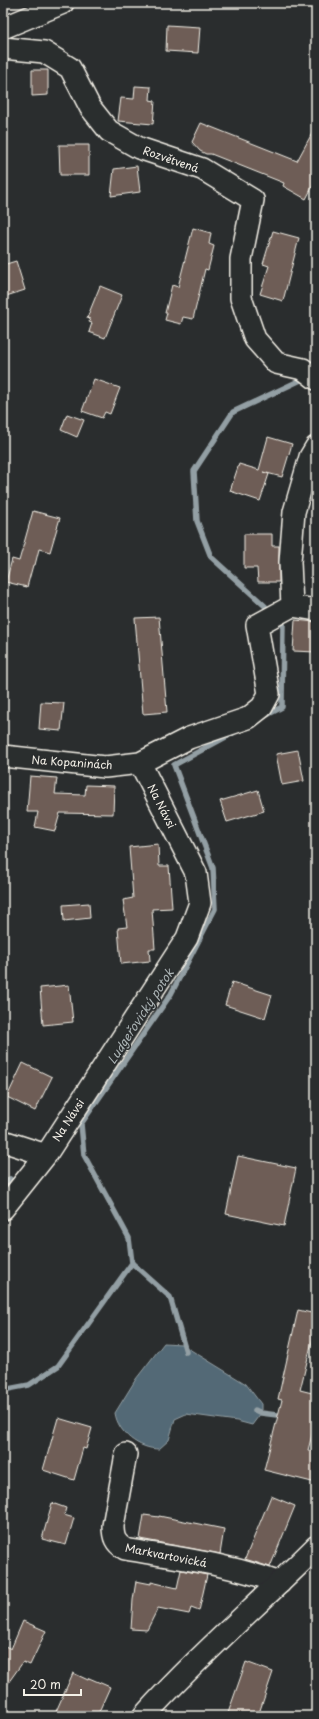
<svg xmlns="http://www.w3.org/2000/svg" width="319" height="1719" font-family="'Playpen Sans',sans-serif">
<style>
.water{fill:#526976;stroke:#939fa4}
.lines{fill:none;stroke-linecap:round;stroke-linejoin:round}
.stream{stroke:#939fa4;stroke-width:5.5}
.building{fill:#6e5d56;stroke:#f4f1e8}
.street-casing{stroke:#f4f1e8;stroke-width:24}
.secondary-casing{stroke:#f4f1e8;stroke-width:25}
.street{stroke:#2a2d2e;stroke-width:21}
.secondary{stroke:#2a2d2e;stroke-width:22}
.labels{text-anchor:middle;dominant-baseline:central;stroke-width:3;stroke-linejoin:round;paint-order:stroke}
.street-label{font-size:11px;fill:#f4f1e8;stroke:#2a2d2e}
.water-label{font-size:12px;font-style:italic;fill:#abb4b5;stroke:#2a2d2e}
</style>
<rect width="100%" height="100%" fill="#2a2d2e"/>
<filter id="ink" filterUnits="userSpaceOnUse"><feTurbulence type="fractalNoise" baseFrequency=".025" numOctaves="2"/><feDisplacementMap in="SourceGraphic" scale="8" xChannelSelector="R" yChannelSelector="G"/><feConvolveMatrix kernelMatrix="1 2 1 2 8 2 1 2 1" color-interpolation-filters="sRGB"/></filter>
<g filter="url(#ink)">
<path class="water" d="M164 1343 181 1344 246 1384 261 1404V1413L252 1425 237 1421 186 1414 175 1419 169 1440 159 1449C139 1449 118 1433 115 1413L136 1379Z"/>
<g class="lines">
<path class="stream" d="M265 606 211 557 197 521 194 471 233 412 305 378
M265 716 282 707 283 622
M3 1186 10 1179
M186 1352 170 1297 132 1263 129 1238 84 1155 81 1124 171 994 215 909 213 868 174 765 233 733
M3 1390 29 1385 58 1366 132 1263
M255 1410 261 1413 285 1416"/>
</g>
<path class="building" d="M167 25 200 27 198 53 166 51Z
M32 70H48V95L32 96Z
M135 86 151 87 150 100 155 101 153 124 118 121 121 98 134 99Z
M201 123 297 161 316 126V180L306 199 283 186 284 183 211 154H206L200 151 192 142Z
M59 145H89V175H60Z
M137 166 140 192 111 196 114 169Z
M193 228 211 233 209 244 214 246 208 270 205 269 193 319 183 317 181 324 165 320 167 313H165L172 285 178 287Z
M273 231 299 238 283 301 260 294 269 266 263 264Z
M16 261 25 290 3 297V265Z
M100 286 122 295 105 338 89 332 92 323 89 322 90 319 87 318Z
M94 379 120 388 110 414 105 412 102 418 82 411Z
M67 414 84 420 77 437 61 430Z
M268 437 292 444 282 477 263 472 269 474 260 501 230 491 239 464 259 470Z
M33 511 60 518 50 552 39 549 35 565H33L27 587 6 582 12 559 19 561Z
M244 534H272V546H279V582H258L257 568H244Z
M159 617 167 712 143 714 135 618Z
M295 620 316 622V652L293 651Z
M41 702 64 703 61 731 39 729Z
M298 750 304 781 282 785 276 754Z
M30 776 57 778 55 794 85 795 86 785 114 786 113 814 60 813 55 831 35 827 38 812H27Z
M258 790 264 811 227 822 220 801Z
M158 844 159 866H169L172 908 152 909 155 949H149L150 961 121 964 118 928 127 927 123 900 133 898 129 847Z
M89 903 90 918 64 921 63 905Z
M232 982 272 995 265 1018 225 1005Z
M69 985 73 1022 43 1025 40 988Z
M23 1063 52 1077 35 1111 7 1097Z
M238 1156 296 1168 284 1226 226 1214Z
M298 1310 316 1314V1325L300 1390 316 1394V1420L308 1450 316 1452V1483L264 1470 282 1400 278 1399Z
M58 1418 92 1428 86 1449 83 1448 74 1480 43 1470Z
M271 1496 295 1506 270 1567 245 1559Z
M52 1503 66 1508 64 1515 74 1518 66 1545 42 1539Z
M144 1515 159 1517V1516L224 1529 220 1554 140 1539Z
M181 1570 207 1575 199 1611 191 1608 189 1614 158 1608 147 1630 131 1629 133 1600 136 1581 151 1584V1582L177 1588Z
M23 1621 46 1631 30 1665 23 1662 3 1690V1645L11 1649Z
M246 1662 273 1672 258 1716H227Z
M73 1673 88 1680 89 1678 110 1687 97 1716H54Z"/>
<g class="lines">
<defs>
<path id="street" d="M3 28 63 3
M3 48 44 52 70 68 90 107 109 131 139 148 202 169 253 200 241 259V298L255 339 276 363 303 369 316 379
M292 606 316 610
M3 756 105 767 140 763 189 738 248 718 262 707 269 694 257 625 292 606 290 562 294 512 310 457 316 447
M3 1141 46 1155
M3 1209 46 1155 187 938 200 903 196 873 140 763
M126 1454 113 1526C113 1537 115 1543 125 1549 177 1558 230 1564 280 1583"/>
<path id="secondary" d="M144 1716C198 1656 259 1604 316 1547"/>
</defs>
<use href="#street" class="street-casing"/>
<use href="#secondary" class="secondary-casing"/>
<use href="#street" class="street"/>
<use href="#secondary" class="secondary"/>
</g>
</g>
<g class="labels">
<g class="street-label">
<text transform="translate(171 159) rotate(19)">Rozvětvená</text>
<text transform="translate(72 762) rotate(4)">Na Kopaninách</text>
<text transform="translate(162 806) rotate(63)">Na Návsi</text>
<text transform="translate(68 1120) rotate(-57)">Na Návsi</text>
<text transform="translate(166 1555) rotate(11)">Markvartovická</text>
</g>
<g class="water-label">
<text transform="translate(140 1016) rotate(-57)">Ludgeřovický potok</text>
</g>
</g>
<rect width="319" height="1719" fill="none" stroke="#2a2d2e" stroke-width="16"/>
<rect x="8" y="8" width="303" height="1703" fill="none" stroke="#f4f1e8" stroke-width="1.5" filter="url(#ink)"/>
<path d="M24 1689v6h57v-6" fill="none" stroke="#f4f1e8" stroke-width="2"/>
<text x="30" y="1689" font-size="12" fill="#f4f1e8" stroke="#2a2d2e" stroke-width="3" paint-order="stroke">20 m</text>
</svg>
